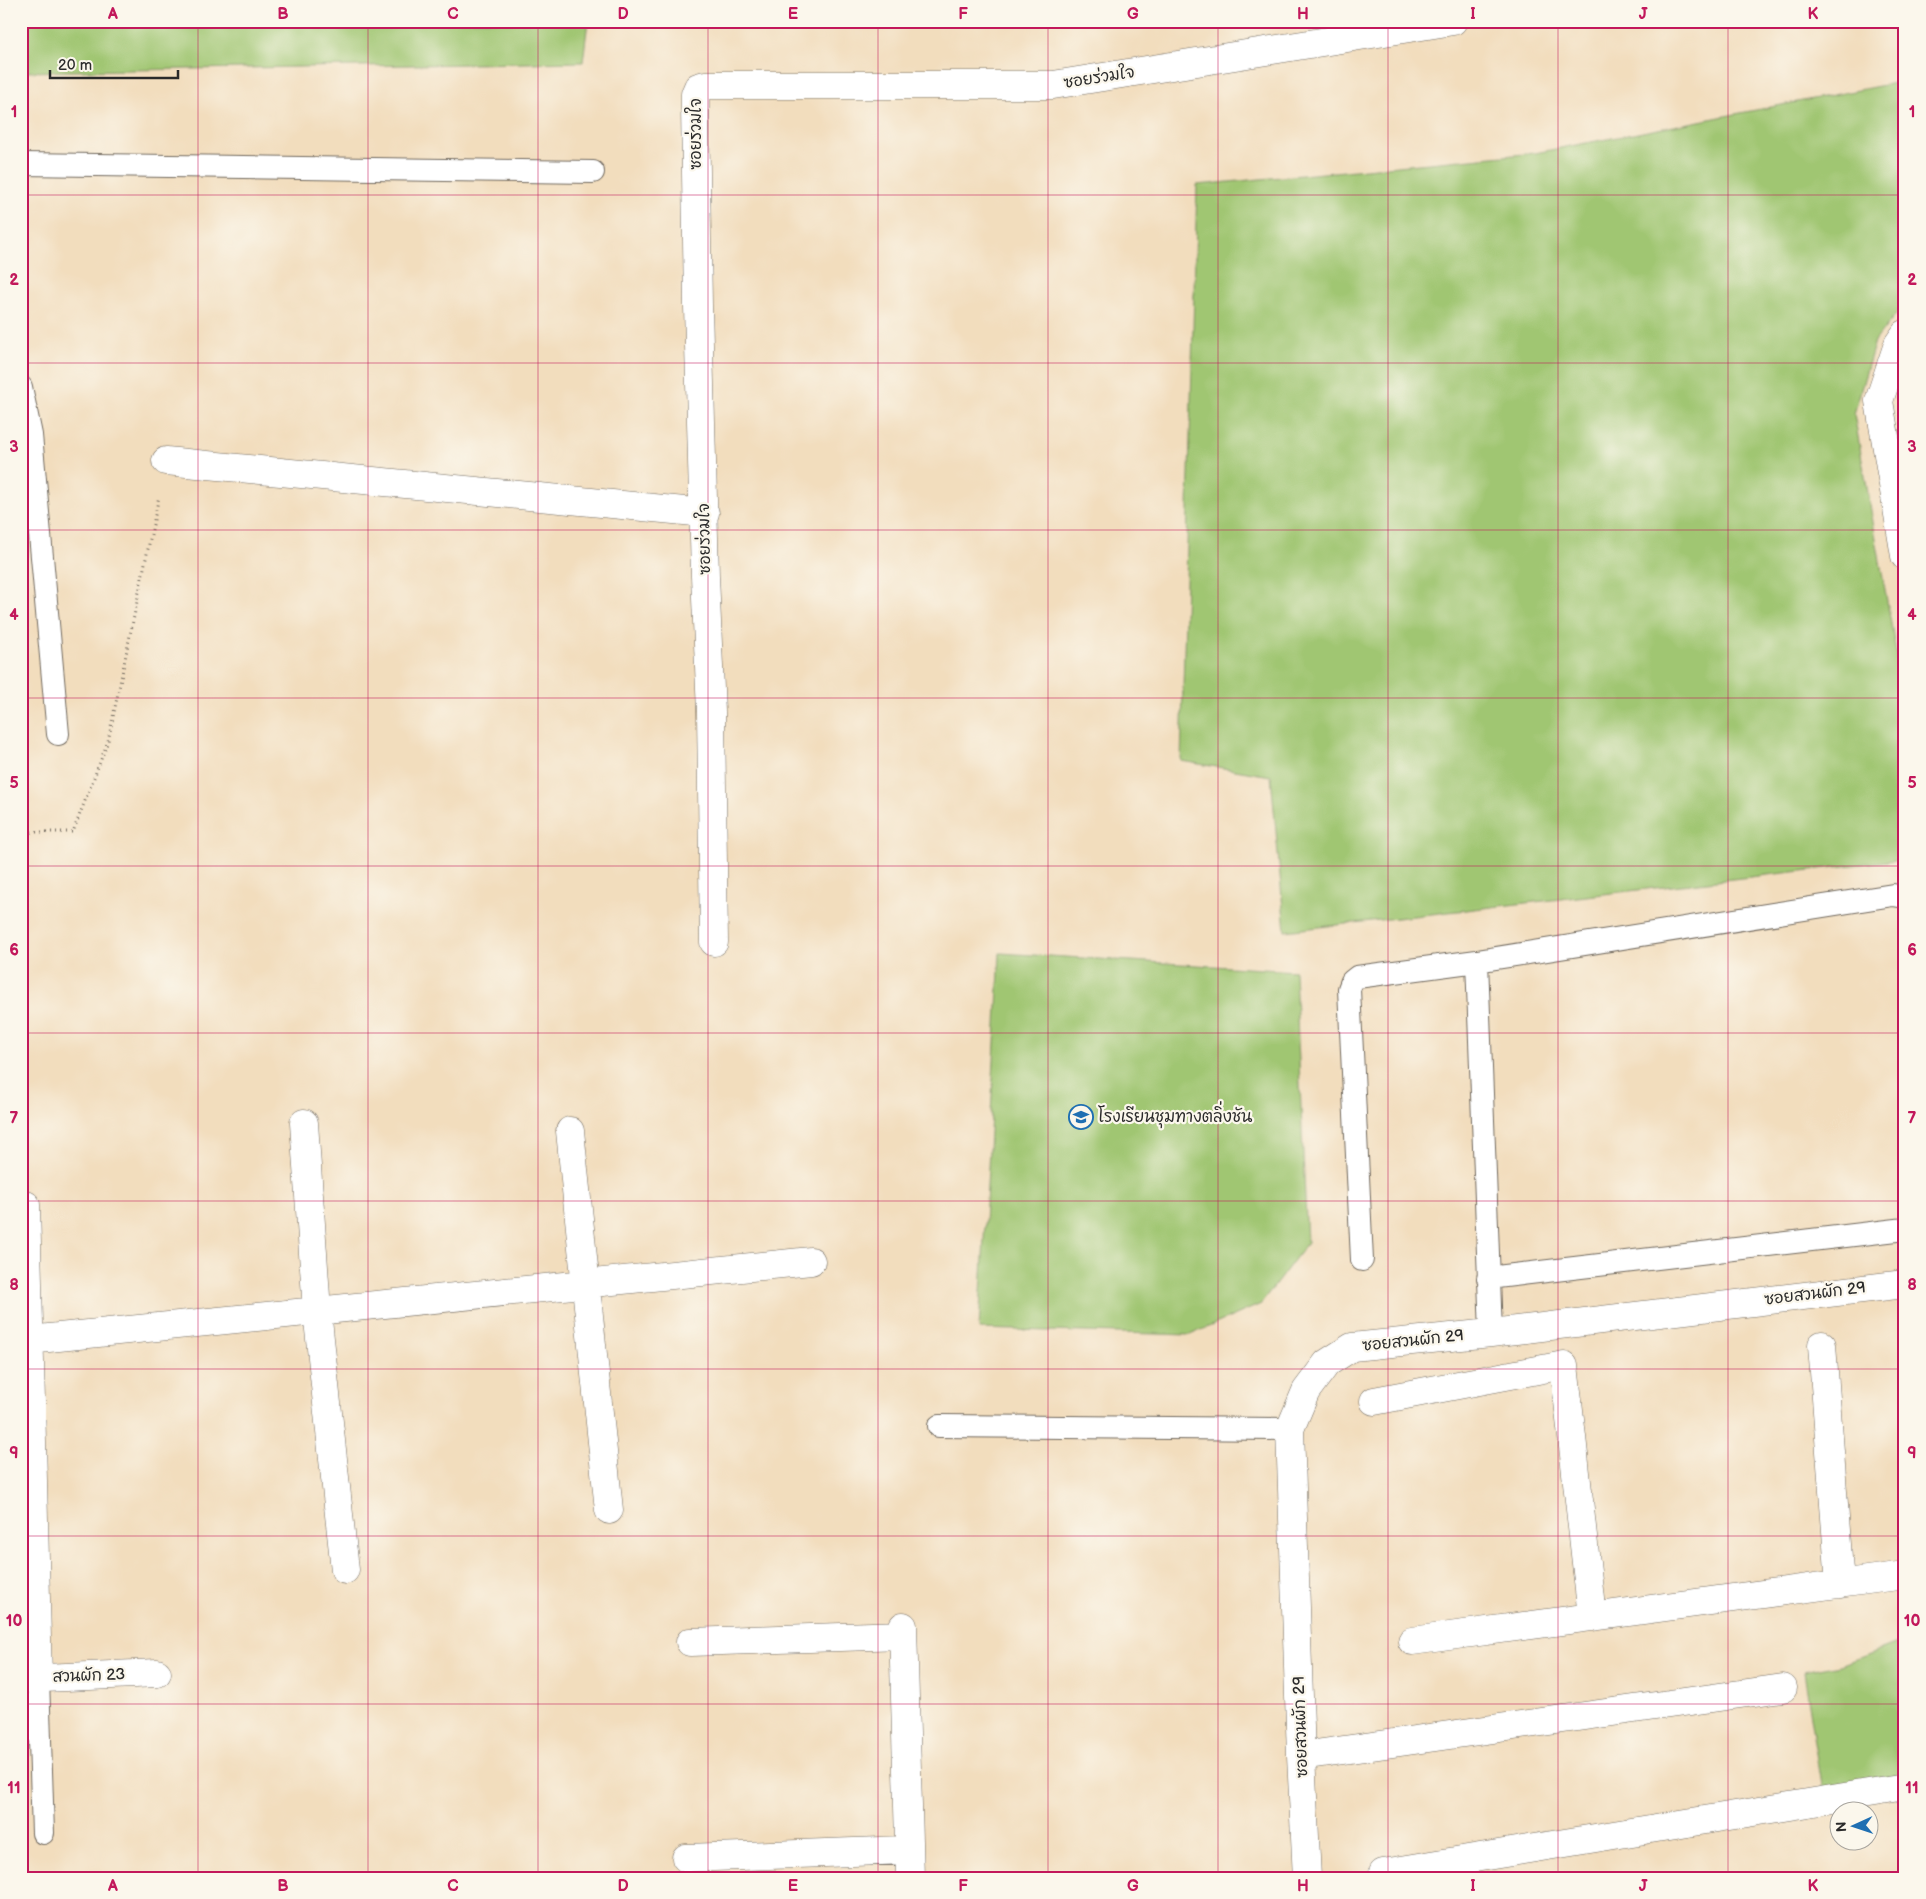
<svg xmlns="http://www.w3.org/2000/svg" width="1926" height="1899" font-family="'Balsamiq Sans','Playpen Sans Thai',sans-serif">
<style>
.green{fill:#a0c672;stroke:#66784e}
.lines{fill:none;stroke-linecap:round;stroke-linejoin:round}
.service-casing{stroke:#71695e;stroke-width:24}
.minor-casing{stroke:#71695e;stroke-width:29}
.path{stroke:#71695e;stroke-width:3;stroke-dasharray:1 4;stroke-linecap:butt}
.service{stroke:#fff;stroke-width:22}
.minor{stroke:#fff;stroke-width:28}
.grid{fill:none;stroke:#c2185b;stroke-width:1;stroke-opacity:0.55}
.labels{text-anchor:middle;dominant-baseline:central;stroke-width:4.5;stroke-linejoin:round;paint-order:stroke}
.street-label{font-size:16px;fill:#2b2b2b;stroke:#fbf7ec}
.poi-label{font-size:16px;fill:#2b2b2b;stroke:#fbf7ec;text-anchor:start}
.neatline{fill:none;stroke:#c2185b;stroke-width:2}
.grid-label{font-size:16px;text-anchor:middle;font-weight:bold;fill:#c2185b}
</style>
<rect width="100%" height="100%" fill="#fbf7ec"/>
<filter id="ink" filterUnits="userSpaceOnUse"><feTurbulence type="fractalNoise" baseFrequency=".02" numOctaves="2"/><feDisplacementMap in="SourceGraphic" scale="10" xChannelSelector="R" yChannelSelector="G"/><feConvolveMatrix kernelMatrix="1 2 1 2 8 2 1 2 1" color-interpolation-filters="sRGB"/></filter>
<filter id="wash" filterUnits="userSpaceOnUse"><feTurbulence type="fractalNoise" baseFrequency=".0096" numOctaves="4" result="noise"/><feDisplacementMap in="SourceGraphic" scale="20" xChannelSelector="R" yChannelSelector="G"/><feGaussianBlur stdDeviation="1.12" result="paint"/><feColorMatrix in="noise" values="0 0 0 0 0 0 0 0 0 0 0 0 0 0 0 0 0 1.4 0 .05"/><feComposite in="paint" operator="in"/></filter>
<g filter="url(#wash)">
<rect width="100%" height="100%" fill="#f2ddbd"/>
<path class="green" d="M21 21H588L583 62 21 72Z
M1905 81V302L1875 341 1854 414 1905 703V859L1285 931 1271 776 1181 761 1197 185 1535 153Z
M1000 953 1295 971 1307 1243 1261 1304 1190 1335 979 1329Z
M1905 1640V1776L1823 1792 1804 1672 1840 1665Z"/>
</g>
<g filter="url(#ink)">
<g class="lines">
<defs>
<path id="service" d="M21 164 593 172
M21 387 31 435 58 734
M1477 961 1893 895 1905 897
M1362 1260 1349 989 1352 981 1357 977 1477 961 1491 1333
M1488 1278 1905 1229
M939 1426 1290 1429
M38 1678 43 1833"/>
<path id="minor" d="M1905 334 1898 344 1879 401 1905 556
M166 461 705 513
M714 942 711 712 705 576 698 306 695 106V94L698 87 705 85H1053L1453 21
M304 1123 317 1311 345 1570
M570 1131 609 1510
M26 1205 38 1678
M29 1340 811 1261
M1822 1345 1840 1584
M1374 1401 1564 1365 1592 1617
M903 1626 910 1878
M1412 1641 1905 1575
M690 1642 903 1635
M21 1679 157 1673
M1301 1756 1783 1688
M686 1858 909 1850
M1383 1873 1905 1787
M1307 1878 1301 1756 1290 1429 1306 1391 1327 1363 1352 1347 1491 1333 1905 1284"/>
</defs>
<use href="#service" class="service-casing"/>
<use href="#minor" class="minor-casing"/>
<path class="path" d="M21 832H73L108 741 159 496"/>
<use href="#service" class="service"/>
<use href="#minor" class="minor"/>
</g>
</g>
<path class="grid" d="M198 21V1878M368 21V1878M538 21V1878M708 21V1878M878 21V1878M1048 21V1878M1218 21V1878M1388 21V1878M1558 21V1878M1728 21V1878M21 195H1905M21 363H1905M21 530H1905M21 698H1905M21 866H1905M21 1033H1905M21 1201H1905M21 1369H1905M21 1536H1905M21 1704H1905"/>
<defs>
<symbol id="school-ring" viewBox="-11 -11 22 22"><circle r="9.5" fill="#fbf7ec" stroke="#1f6fb2" stroke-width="1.5"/><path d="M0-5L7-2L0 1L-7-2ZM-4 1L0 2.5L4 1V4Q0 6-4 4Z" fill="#1f6fb2"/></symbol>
</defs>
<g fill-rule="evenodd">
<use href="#school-ring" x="1067" y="1103" width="28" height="28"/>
</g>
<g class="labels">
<g class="street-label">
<text transform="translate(1099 78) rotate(-9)">ซอยร่วมใจ</text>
<text transform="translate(696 134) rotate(-90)">ซอยร่วมใจ</text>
<text transform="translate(705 539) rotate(-91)">ซอยร่วมใจ</text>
<text transform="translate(1815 1294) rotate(-7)">ซอยสวนผัก 29</text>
<text transform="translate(1413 1341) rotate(-6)">ซอยสวนผัก 29</text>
<text transform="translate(89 1676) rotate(-2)">สวนผัก 23</text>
<text transform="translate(1301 1727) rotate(-92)">ซอยสวนผัก 29</text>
</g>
<g class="poi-label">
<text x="1098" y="1117">โรงเรียนชุมทางตลิ่งชัน</text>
</g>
</g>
<rect width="1926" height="1899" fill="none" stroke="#fbf7ec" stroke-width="55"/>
<g transform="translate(1854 1826) rotate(267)"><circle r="24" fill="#fbf7ec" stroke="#a8a59f"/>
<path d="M0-4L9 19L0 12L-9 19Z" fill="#1f6fb2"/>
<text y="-8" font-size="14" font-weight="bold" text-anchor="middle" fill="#2b2b2b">N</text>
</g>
<path d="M50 70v8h128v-8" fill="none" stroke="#2b2b2b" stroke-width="2.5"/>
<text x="58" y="70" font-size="15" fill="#2b2b2b" stroke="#fbf7ec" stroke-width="4" paint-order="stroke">20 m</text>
<rect x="28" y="28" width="1870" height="1844" class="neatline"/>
<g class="grid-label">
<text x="113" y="19">A</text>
<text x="283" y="19">B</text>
<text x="453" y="19">C</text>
<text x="623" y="19">D</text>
<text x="793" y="19">E</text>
<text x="963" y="19">F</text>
<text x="1133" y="19">G</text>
<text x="1303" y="19">H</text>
<text x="1473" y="19">I</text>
<text x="1643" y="19">J</text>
<text x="1813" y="19">K</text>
<text x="14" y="117">1</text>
<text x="1912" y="117">1</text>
<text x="14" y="285">2</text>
<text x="1912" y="285">2</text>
<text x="14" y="452">3</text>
<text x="1912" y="452">3</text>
<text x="14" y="620">4</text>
<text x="1912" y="620">4</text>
<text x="14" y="788">5</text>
<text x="1912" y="788">5</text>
<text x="14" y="955">6</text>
<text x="1912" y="955">6</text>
<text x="14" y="1123">7</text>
<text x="1912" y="1123">7</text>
<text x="14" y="1290">8</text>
<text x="1912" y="1290">8</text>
<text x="14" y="1458">9</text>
<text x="1912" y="1458">9</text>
<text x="14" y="1626">10</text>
<text x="1912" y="1626">10</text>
<text x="14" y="1793">11</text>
<text x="1912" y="1793">11</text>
<text x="113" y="1891">A</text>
<text x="283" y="1891">B</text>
<text x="453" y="1891">C</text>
<text x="623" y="1891">D</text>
<text x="793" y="1891">E</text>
<text x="963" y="1891">F</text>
<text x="1133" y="1891">G</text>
<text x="1303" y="1891">H</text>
<text x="1473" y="1891">I</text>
<text x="1643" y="1891">J</text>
<text x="1813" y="1891">K</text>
</g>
</svg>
